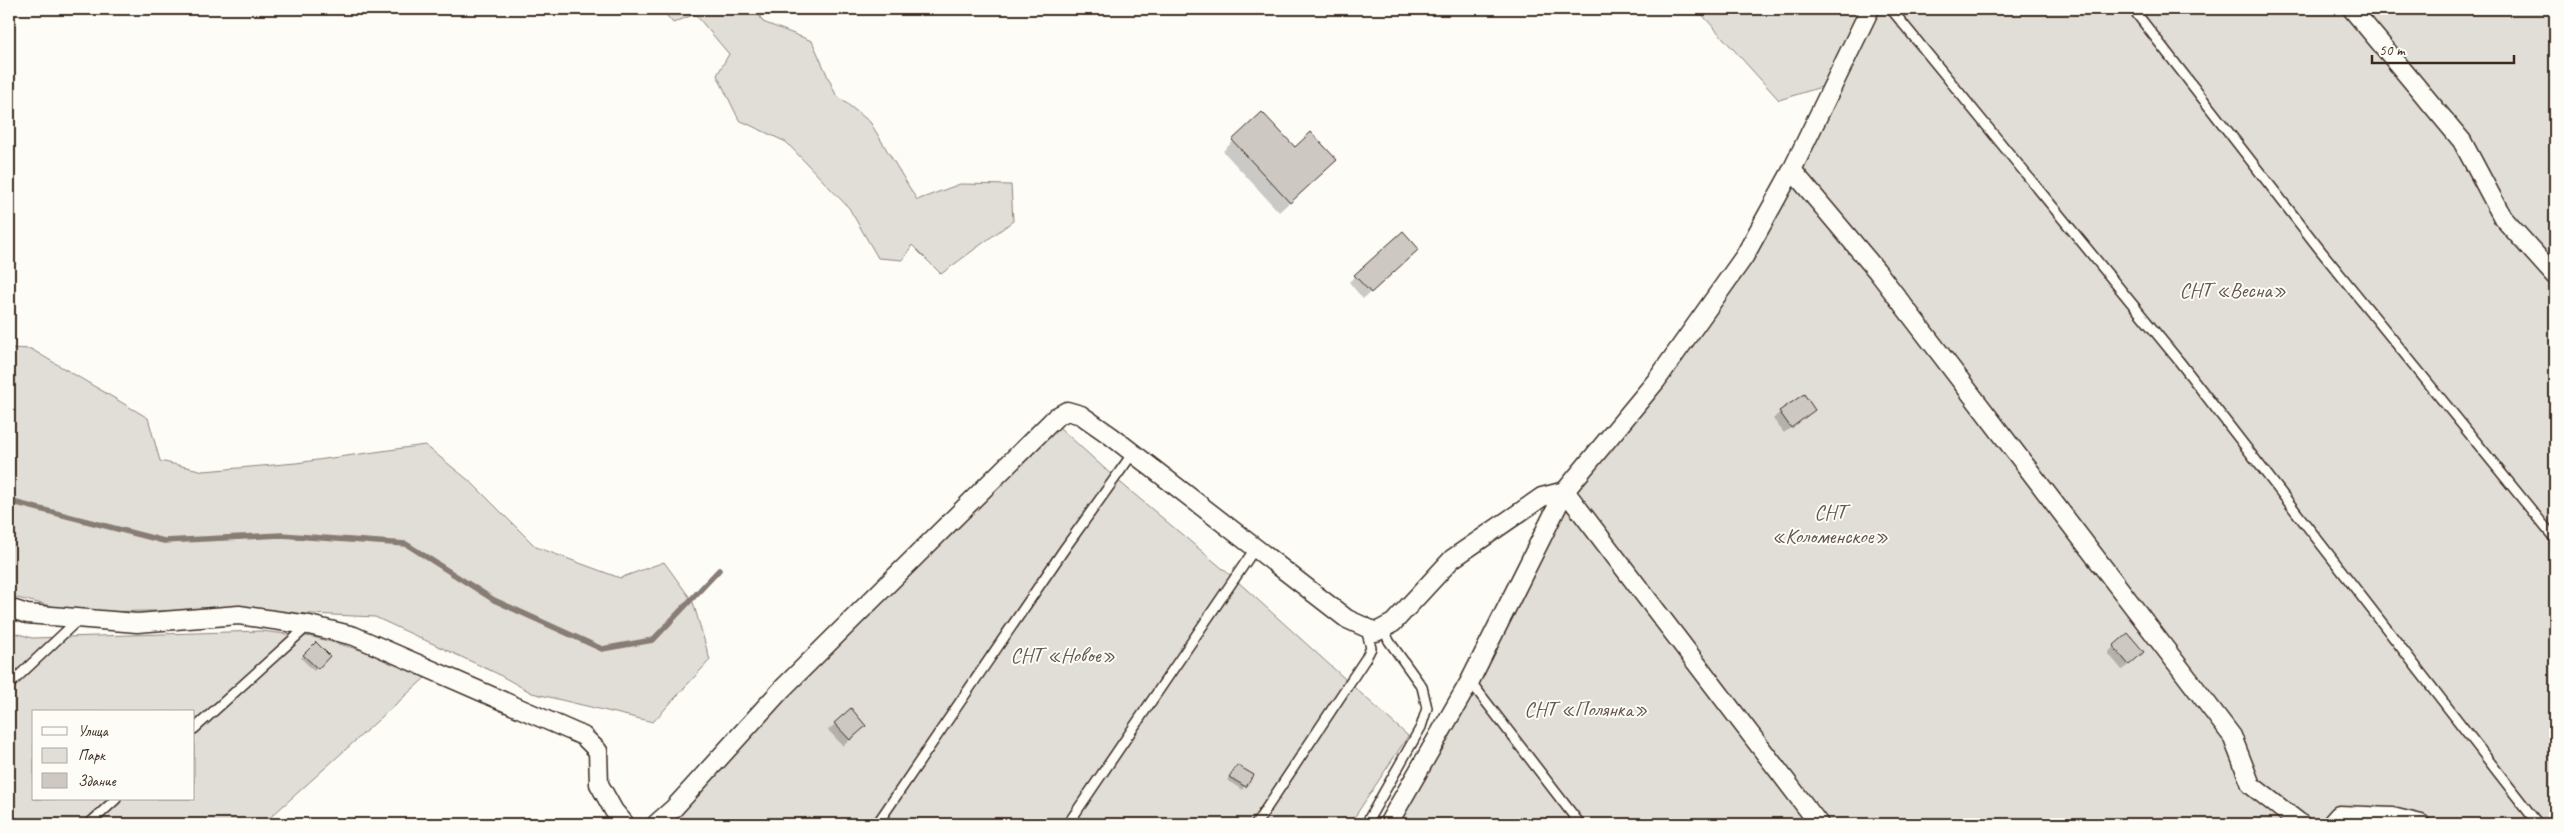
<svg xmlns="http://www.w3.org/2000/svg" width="2564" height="833" font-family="Caveat,sans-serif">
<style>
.green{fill:#e1ded7;stroke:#8e847a;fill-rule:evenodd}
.shadow{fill:#0003}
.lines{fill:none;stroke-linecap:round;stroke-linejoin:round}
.stream{stroke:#887d74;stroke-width:5.5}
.building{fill:#cdc8c2;stroke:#3b2a1e}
.service-casing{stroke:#3b2a1e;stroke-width:12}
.minor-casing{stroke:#3b2a1e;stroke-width:21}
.service{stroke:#fdfcf7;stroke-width:9}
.minor{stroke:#fdfcf7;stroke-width:18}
.labels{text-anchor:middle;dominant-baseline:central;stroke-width:4;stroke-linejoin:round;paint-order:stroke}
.park-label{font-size:21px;fill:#64574c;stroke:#fdfcf7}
</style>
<rect width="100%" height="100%" fill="#fdfcf7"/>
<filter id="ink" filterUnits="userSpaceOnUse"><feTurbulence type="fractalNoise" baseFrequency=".02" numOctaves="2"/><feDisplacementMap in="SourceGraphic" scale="10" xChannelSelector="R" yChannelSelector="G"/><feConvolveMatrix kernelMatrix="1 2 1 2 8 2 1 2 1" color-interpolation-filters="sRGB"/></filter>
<g filter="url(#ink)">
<path class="green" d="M661 9H756L763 22 812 41 836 95 870 122 917 200 960 184 1011 185 1013 221 941 274 912 245 903 260 878 258 849 208 786 142 739 120 717 75 729 54 695 14 673 23Z
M1697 9H2555V824H1388L1565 491 1744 257 1834 83 1779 100Z
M9 348 31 349 148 418 160 461 204 471 296 463 425 445 472 483 536 547 620 578 664 562 693 602 710 660 653 722 532 693 496 673 375 617 228 610 76 612 9 596Z
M1059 427 1115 478 1236 580 1408 736 1350 824H664L819 658Z
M9 631 32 638 261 631 313 637 383 656 426 677 263 824H9ZM34 712H194V799H34Z"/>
<path class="shadow" d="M1262 114 1295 149 1325 170 1279 212 1223 151Z
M1411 255 1363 299 1349 282 1355 276Z
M1814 410 1784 433 1773 419 1780 412Z
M316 644 328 656 314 671 301 658Z
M2114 646 2136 659 2122 670 2108 653Z
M835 724 858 733 843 746 828 730Z
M1237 766 1252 775 1242 790 1227 780Z
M125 821 128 824H121Z"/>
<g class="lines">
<path class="stream" d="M9 501 164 541 281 535 406 544 494 600 602 649 653 640 719 570"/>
</g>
<path class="building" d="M1262 112 1295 147 1311 132 1337 160 1290 203 1232 140Z
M1403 231 1419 249 1371 293 1354 275Z
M1804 394 1815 410 1791 428 1779 411Z
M2128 633 2144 652 2129 665 2113 646Z
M316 642 330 656 318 669 303 655Z
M851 708 866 726 850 740 834 723Z
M1237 765 1254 775 1246 787 1229 777Z"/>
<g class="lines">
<defs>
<path id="service" d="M1891 9 2179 361 2538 824
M2133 9 2321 251 2555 539
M1470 681 1580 824
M9 685 80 618
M194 729 309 625
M89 824 116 799
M877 824 1065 548 1133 453
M1068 824 1256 547
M1256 824 1366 658 1371 648 1366 629
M1366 824 1421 727 1427 708 1422 687 1389 641 1384 629"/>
<path id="minor" d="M2352 9 2462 141 2503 218 2555 276
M1792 170 1877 271 2232 736 2251 785 2301 824
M1565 491 1819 824
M9 608 27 614 137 623 239 615 309 625 354 636 583 736 598 751 599 784 614 811 625 824
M656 824 674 808 782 689 1056 417 1067 411 1081 415 1111 436 1347 619 1376 632 1393 623 1452 559 1542 497 1565 491
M1388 824 1470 681 1565 491 1656 381 1744 257 1792 170 1870 9
M2331 824 2339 815 2392 817 2421 824"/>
</defs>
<use href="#service" class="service-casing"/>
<use href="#minor" class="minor-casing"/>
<use href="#service" class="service"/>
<use href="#minor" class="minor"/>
</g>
</g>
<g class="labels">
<g class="park-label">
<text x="2233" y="290">СНТ «Весна»</text>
<text x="1830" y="512">СНТ<tspan x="1830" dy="24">«Коломенское»</tspan></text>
<text x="1063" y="655">СНТ «Новое»</text>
<text x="1586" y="709">СНТ «Полянка»</text>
</g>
</g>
<rect width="2564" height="833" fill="none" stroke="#fdfcf7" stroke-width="30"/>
<rect x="15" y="15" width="2534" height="803" fill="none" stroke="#3b2a1e" stroke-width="2" filter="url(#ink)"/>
<rect x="32" y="710" width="162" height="90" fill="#fdfcf7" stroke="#afa8a0"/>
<rect x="42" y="727" width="25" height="8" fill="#fdfcf7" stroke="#afa8a0"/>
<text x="78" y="736" font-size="15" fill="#3b2a1e">Улица</text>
<rect x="42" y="748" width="25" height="15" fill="#e1ded7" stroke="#afa8a0"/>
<text x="78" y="760" font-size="15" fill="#3b2a1e">Парк</text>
<rect x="42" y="773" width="25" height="15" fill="#cdc8c2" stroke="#afa8a0"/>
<text x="78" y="786" font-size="15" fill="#3b2a1e">Здание</text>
<path d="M2372 55v8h142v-8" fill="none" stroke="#3b2a1e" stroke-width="2.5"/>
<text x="2379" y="55" font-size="15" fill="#3b2a1e" stroke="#fdfcf7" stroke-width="4" paint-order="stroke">50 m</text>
</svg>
